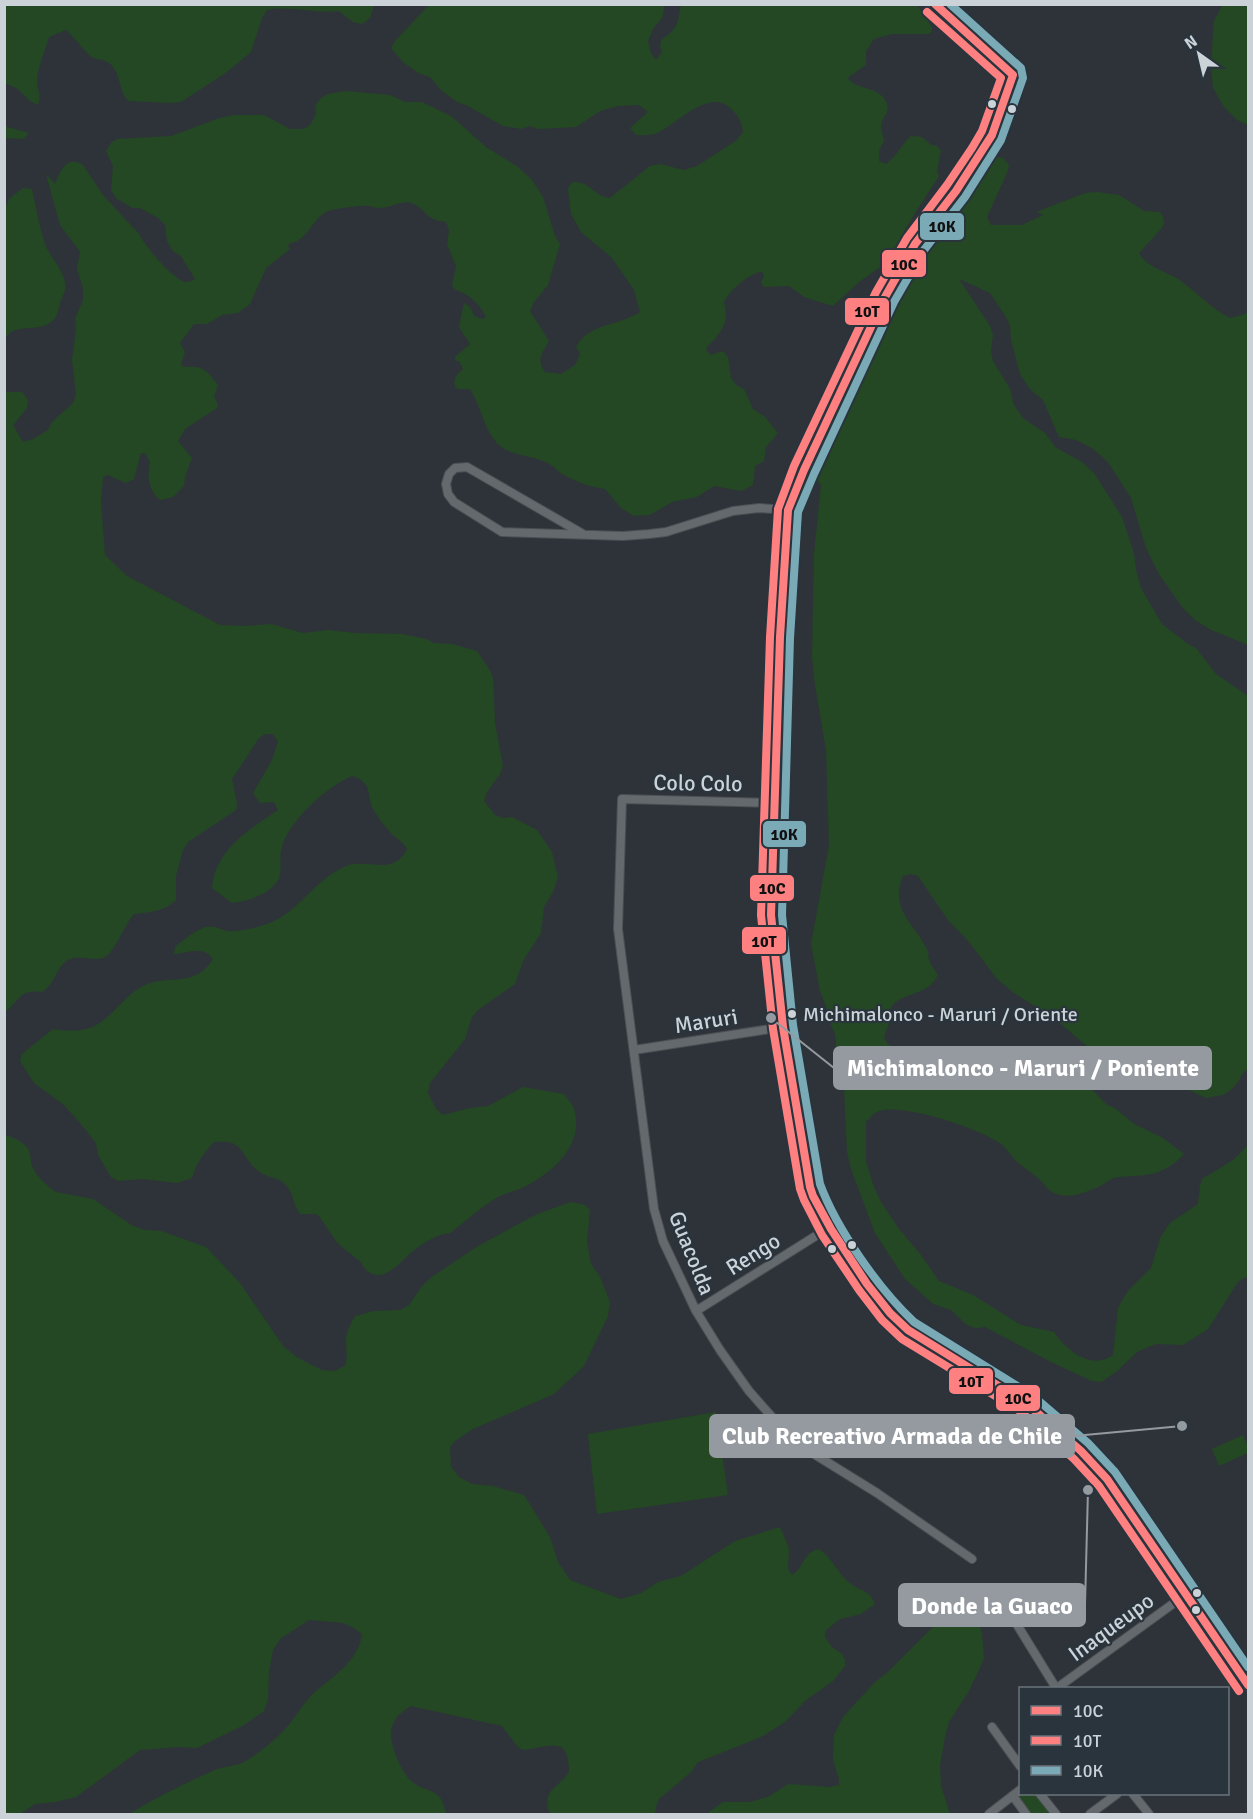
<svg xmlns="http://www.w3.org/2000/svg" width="1253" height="1819" font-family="Signika,sans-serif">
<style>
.green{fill:#244823}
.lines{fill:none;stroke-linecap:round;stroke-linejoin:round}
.street-casing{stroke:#4b4f54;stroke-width:10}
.secondary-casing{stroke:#4b4f54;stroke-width:13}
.street{stroke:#64696e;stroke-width:8}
.secondary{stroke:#6a6a6f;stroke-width:10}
.bus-1-casing{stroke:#29343d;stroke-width:12}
.bus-2-casing{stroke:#29343d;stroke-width:12}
.bus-3-casing{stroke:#29343d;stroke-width:12}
.bus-1{stroke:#ff8080;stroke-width:8}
.bus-2{stroke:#ff8080;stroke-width:8}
.bus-3{stroke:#7baab7;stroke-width:8}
.bus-dot{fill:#cbd2d8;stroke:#29343d;stroke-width:2}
.labels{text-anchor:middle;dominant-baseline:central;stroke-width:4.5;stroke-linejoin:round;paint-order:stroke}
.bus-label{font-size:20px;fill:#cbd2d8;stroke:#29343d;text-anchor:start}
.street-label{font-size:22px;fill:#cbd2d8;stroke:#29343d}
.leader{fill:none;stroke:#949aa0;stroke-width:2}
.callout-dot{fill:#949aa0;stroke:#29343d;stroke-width:2}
.callout{fill:#949aa0;stroke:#949aa0;stroke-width:2}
.callout-label{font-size:24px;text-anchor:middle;font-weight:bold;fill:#fff}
.line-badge{stroke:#29343d;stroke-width:2}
.pale-badge-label{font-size:16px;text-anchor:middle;font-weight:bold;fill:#111}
</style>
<rect width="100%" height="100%" fill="#2e3339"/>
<path class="green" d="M5 4H374V5L370 18 362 24 353 22 339 11C315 14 291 5 267 10L262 18 251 52 227 72 181 102 172 103 128 101C119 91 121 77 113 67 108 59 100 61 92 57 87 54 72 35 66 30L49 37C45 51 38 65 37 81 37 91 42 95 38 105L30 101 18 89 5 83Z
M430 4 665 5 662 18 653 29 648 41 651 53 656 60 662 52C656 38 666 39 674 29 679 22 679 13 681 5H917L932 27V31L929 34H892L874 39 866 51V65L850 76 848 79C859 91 881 86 887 104 890 113 881 118 881 126 881 131 883 135 884 140L879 151V161L886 164C896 157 901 145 911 136L922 137 931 145H935L941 150 937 172 939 176 915 213 886 263 859 282 833 306 804 297 789 286 764 287 761 283 764 276 762 272C750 272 729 291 724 302 728 319 726 324 715 339 711 343 708 344 706 350L711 355 723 351 728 357 731 378 736 385 744 389 753 409 764 416 778 433 766 447 764 461 755 466 753 485 741 491 714 486 697 497 672 502 650 515 634 516 621 508 605 489C589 487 575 481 562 474 557 471 555 467 551 465 534 454 510 458 496 442 483 427 481 406 470 389H459L455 387C453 378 457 374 463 369L459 361H455V357L470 344 459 327 464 303 470 307C475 315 471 316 483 319L486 317C482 309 474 298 465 294 460 291 457 292 452 286L456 266 447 244 449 230 446 222C424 219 429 212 414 204 404 198 389 209 378 208 375 208 372 206 369 206 364 205 333 209 328 211 312 218 307 242 290 243L288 246 290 249 266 268 250 304 238 313 222 315 207 324H194L180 343 185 352 181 364 183 367C203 366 206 369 218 385L214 397 218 404 217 408 185 429 178 441 192 458 185 477 184 486 173 497 160 500C148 490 147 476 150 462L145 453H141L134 479 126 483 108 475 103 477 101 502 105 555 127 576 220 625 246 626 271 624 303 633 329 630 355 633 402 634 426 639 434 643 452 644 477 651 491 672 493 679 495 723 503 766 500 774 487 792 484 801 495 815 503 818 512 817 537 830 552 852 558 877 553 892 544 907 541 933 523 961 515 984 478 1010 472 1017 465 1039 430 1083 428 1093 436 1109 443 1115 470 1108 488 1106 523 1087 564 1094C567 1099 573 1104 574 1109 585 1145 552 1173 524 1187 516 1191 506 1193 498 1197 483 1205 465 1222 450 1233 437 1234 423 1243 413 1251 401 1260 384 1286 366 1270 364 1268 363 1265 361 1262 353 1255 343 1249 336 1241 329 1232 324 1222 317 1214H300C293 1205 294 1194 286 1185 278 1176 265 1178 257 1170 240 1154 243 1138 214 1142 203 1154 197 1162 192 1178L177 1183 143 1179 118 1181 111 1177 98 1155 96 1143 80 1123 64 1105 34 1083 20 1061 22 1054 53 1029C67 1031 77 1032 90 1028 114 1019 125 991 150 983 175 976 196 986 213 959 203 945 189 953 174 954L175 947C184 940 195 930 206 927 214 925 220 929 228 931 239 932 254 928 264 925 298 915 314 879 346 866 368 858 393 877 407 849 403 842 399 840 394 836 387 829 378 818 373 809 366 795 374 783 352 776 326 787 287 822 281 850 279 860 283 874 277 882 267 895 248 901 232 903L212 888C215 850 250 829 278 810L274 802 260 803 253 793 272 760 278 742 273 734H265L259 738 232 779 237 804 236 810 188 842 183 850 176 876V900C163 912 150 912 134 914 125 924 114 953 105 957 94 963 75 952 64 963 55 971 54 985 42 992 18 989 21 1000 5 1012L4 392H22L28 400 27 408 13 425 23 442 33 439 48 430 52 422 73 403 76 395 72 360 76 329 75 319 83 300V288L77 269 80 252 60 225 46 174 55 184C60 171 67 155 83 165L103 195 139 234C144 245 174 281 186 282 189 282 193 280 195 279L181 256 173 251 167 241 165 225 158 218 140 208H132L116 198 111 190 113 166 106 151 111 143 117 139 171 136 217 119 233 115H264L290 129H304L311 124 316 114 315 106 321 98 328 94 345 91 390 95 405 102H422L451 116 486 147 518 167 532 180 543 197 555 236 560 244 548 285 534 302 530 311 549 341C542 353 536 360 545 372L561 374 575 365 580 354 576 347C589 323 619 326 640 312L634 290 612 258 581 232 571 214 568 189 572 182C593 182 592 196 610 198L650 166 660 164 684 170 697 166 737 140 743 132C742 123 739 117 733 111 712 85 679 122 659 132 653 136 644 135 636 135L630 128 648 112 639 105 618 106 600 111 576 127 538 129 530 126 521 129 503 126 468 106 457 102 442 91 430 77 418 73 403 62 391 48 395 41Z
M1223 4 1248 5V125L1237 120 1224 107 1213 88 1211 66 1213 33 1214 21Z
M4 126 29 133 23 139 5 138Z
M991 156 1003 158 1009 165 1007 173 987 217 991 225H1022L1043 215 1037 212 1041 210 1085 193 1098 192 1119 195 1144 211 1160 212C1164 219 1166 222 1161 229L1139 253C1146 267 1165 271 1178 279 1195 290 1209 307 1228 317L1231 318 1248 313V645L1211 630 1195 620 1182 607 1159 574 1146 548 1131 498 1108 462 1092 448 1076 440 1059 437 1043 400 1030 389 1020 374 1011 340 1010 325 1006 317 990 293 959 279 990 326 993 335 991 351 993 361 1010 389 1014 405 1023 418 1045 433 1055 447 1082 462 1094 473 1122 517 1134 553 1136 570 1141 588 1162 624 1188 644 1196 648 1216 674 1248 696V1069L1242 1074 1238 1082 1232 1089 1223 1095 1206 1098 1189 1090 1184 1084 1158 1069 1103 1060 1054 1018 1014 993 997 979 969 942 948 920 918 876 911 874 903 876C889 909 914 923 927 949 930 955 927 953 929 959 930 964 935 970 938 975 929 997 896 992 890 1010 888 1015 890 1015 890 1020 889 1026 885 1032 884 1038L888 1044 896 1049 919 1051 951 1064 960 1063 976 1053 983 1052 1011 1071 1027 1078H1044L1091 1088 1107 1105 1115 1108 1134 1124 1163 1138 1184 1154C1163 1177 1146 1175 1118 1177 1112 1178 1107 1182 1102 1185 1088 1192 1069 1200 1054 1193 1048 1191 1045 1185 1041 1181 1033 1173 1024 1168 1016 1161 1011 1155 1007 1149 1001 1144 981 1129 903 1103 879 1111 873 1113 870 1118 866 1122V1162L874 1187 881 1202 899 1229 921 1255 939 1281 973 1295 1021 1325 1054 1332C1066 1350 1091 1371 1113 1355L1118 1308 1123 1299 1128 1291 1151 1268 1161 1236 1170 1223 1198 1204 1200 1186 1202 1179 1233 1160 1248 1145V1276L1238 1282 1208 1329 1183 1345 1156 1344 1146 1348 1137 1352 1116 1372 1101 1382 1092 1381 1051 1362 985 1327 975 1328 967 1325 951 1310 933 1304 905 1279 875 1233 851 1169 847 1152 844 1087 840 1076 835 1034 830 1023 829 1014 820 991 811 944 829 845 826 750 815 685 812 657 814 554 821 485 815 478 813 464 825 435 841 414 851 392 869 341 909 276 923 247 934 240 952 223 977 174Z
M23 188 32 189C36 207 39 226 45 244 50 258 68 274 65 290 64 294 61 299 60 303 58 313 56 321 46 325 31 331 13 324 5 339V208L10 198Z
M4 1135C12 1137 20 1140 26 1146 32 1152 29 1160 33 1168 37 1177 48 1187 56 1192L93 1199 133 1226 145 1230 161 1231 206 1247 240 1283 283 1346 298 1358 322 1370 334 1371 345 1366C348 1357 346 1350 346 1340 346 1331 351 1324 355 1316L374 1311 400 1310 409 1305 422 1286 433 1276 478 1246 537 1214 571 1202 585 1205 590 1210 587 1242 591 1264 600 1277 610 1302 608 1316 584 1366 554 1394 473 1429 454 1442 450 1447 451 1467 459 1477 472 1484 493 1486 524 1495 550 1537 558 1562 570 1580 621 1599 641 1593 658 1582 681 1576 735 1541 780 1527 789 1548 788 1569 792 1575C804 1568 803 1552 819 1549 833 1558 838 1575 851 1584 863 1593 868 1588 875 1604L861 1614 840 1619 825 1631V1637L832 1647 842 1654 845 1660V1666L833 1681 806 1700 785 1722 761 1737 698 1762 691 1772 659 1799 656 1807 655 1814H550C540 1790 559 1788 569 1772 569 1734 550 1747 523 1750L518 1747 502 1726 411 1706C388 1719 387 1735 397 1758 400 1766 405 1775 411 1781 427 1795 441 1785 446 1814H129C157 1797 185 1783 215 1770 225 1766 237 1766 246 1761 262 1751 279 1737 291 1722 299 1712 304 1702 314 1693 332 1677 359 1661 362 1634L354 1628 343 1623 309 1620 280 1639 273 1650 269 1671 268 1700 264 1711 244 1725 197 1748 179 1747 140 1750 76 1797 55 1802 35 1804 20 1814H5Z
M716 1412 728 1495 597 1514 588 1434Z
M1243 1435 1248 1447V1453L1219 1466 1212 1449Z
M958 1605 970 1609 978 1621 982 1634 984 1659 969 1691 949 1722 945 1737 940 1765 941 1786 950 1814H706L723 1802H750L770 1796 788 1784 829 1787 839 1785V1779L833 1760 834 1735 843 1717 875 1682 888 1672 947 1613Z
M1021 1794H1038L1053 1814H1029L1016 1797Z"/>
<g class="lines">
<defs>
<path id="street" d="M583 534 467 467 455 468 449 474 446 484 448 494 454 502 502 532 623 536 649 534 666 532 733 511 759 508 788 510
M774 803 622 799 618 929 654 1209 663 1241 696 1311 720 1350 749 1391 780 1426 806 1449 877 1493 972 1559
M634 1050 783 1027
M696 1311 830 1227
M1000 1597 1056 1688
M1057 1688 1185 1595
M992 1727 1020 1766
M1040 1794 1056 1814
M1133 1794 1149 1814
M1013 1796 1026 1814
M989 1814 1020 1790
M1090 1814 1117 1794"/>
<path id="secondary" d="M934 4 1013 75 992 135 981 154 956 191 915 244 885 297 804 470 788 510 780 637 771 915 774 956 783 1027 810 1187C818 1211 832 1232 846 1253 865 1281 882 1308 908 1330L1026 1403 1081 1451 1107 1479 1248 1685"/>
</defs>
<use href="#street" class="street-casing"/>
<use href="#secondary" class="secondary-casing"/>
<use href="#street" class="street"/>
<use href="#secondary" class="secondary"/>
<defs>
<path id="bus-1" d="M935 4 1013 75 992 135 956 191 915 244 885 297 804 470 788 510 780 637 771 915 783 1027 810 1187 813 1196 831 1229 867 1284 890 1313 908 1330 1026 1403 1081 1451 1107 1479 1248 1685"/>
<path id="bus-2" d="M927 12 1001 78 982 131 972 148 947 185 907 238 876 292 794 466 778 509 770 637 761 915 773 1029 800 1189 804 1200 822 1235 859 1290 882 1320 902 1339 1020 1411 1074 1459 1099 1486 1239 1691"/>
<path id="bus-3" d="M950 4 1021 68 1023 78 1001 140 965 197 924 250 894 302 814 474 798 512 790 638 782 915 793 1025 820 1184C837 1230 879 1289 914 1322L1032 1395 1088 1443 1115 1472 1248 1667"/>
</defs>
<use href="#bus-1" class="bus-1-casing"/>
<use href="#bus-2" class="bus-2-casing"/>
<use href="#bus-3" class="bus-3-casing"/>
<use href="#bus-1" class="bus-1"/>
<use href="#bus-2" class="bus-2"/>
<use href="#bus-3" class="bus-3"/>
</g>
<g class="bus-dot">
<circle cx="992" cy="104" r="5"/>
<circle cx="1012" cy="109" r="5"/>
<circle cx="792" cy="1014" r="5"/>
<circle cx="852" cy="1245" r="5"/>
<circle cx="832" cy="1249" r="5"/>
<circle cx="1197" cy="1593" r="5"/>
<circle cx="1196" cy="1610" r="5"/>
</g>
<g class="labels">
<g class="bus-label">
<text x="803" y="1014">Michimalonco - Maruri / Oriente</text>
</g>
<g class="street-label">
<text transform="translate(698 783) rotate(1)">Colo Colo</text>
<text transform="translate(706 1021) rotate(-9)">Maruri</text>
<text transform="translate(692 1253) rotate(68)">Guacolda</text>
<text transform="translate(753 1254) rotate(-32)">Rengo</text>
<text transform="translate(1111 1627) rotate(-36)">Inaqueupo</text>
</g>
</g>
<path class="leader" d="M771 1018L834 1068M1182 1426L1074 1436M1088 1490L1085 1605"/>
<g class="callout-dot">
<circle cx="771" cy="1018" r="6"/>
<circle cx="1182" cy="1426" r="6"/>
<circle cx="1088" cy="1490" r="6"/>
</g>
<g class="callout">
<rect x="834" y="1047" width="377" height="42" rx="6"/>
<rect x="710" y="1415" width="364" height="42" rx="6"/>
<rect x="899" y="1584" width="186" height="42" rx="6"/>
</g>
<g class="callout-label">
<text x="1023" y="1076">Michimalonco - Maruri / Poniente</text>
<text x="892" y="1444">Club Recreativo Armada de Chile</text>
<text x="992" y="1614">Donde la Guaco</text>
</g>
<g class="line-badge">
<rect x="919" y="212" width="46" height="29" rx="6" fill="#7baab7"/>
<rect x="881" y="249" width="46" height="29" rx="6" fill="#ff8080"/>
<rect x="844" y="297" width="46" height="29" rx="6" fill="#ff8080"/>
<rect x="762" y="820" width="45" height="28" rx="6" fill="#7baab7"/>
<rect x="749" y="874" width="46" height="28" rx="6" fill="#ff8080"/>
<rect x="741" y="926" width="46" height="29" rx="6" fill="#ff8080"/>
<rect x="948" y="1367" width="46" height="28" rx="6" fill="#ff8080"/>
<rect x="995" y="1384" width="46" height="28" rx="6" fill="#ff8080"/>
</g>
<g class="pale-badge-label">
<text x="942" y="232">10K</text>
<text x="904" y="270">10C</text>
<text x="867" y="317">10T</text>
<text x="784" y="840">10K</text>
<text x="772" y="894">10C</text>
<text x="764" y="947">10T</text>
<text x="971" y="1387">10T</text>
<text x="1018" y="1404">10C</text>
</g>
<rect width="1253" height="1819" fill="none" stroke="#cbd2d8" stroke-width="12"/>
<rect x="1019" y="1687" width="210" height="108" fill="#29343d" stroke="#6a737b" stroke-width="1.5"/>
<rect x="1031" y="1706" width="30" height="9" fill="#ff8080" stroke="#6a737b" stroke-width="1.5"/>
<text x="1073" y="1717" font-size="18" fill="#cbd2d8">10C</text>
<rect x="1031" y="1736" width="30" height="9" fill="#ff8080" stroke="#6a737b" stroke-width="1.5"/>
<text x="1073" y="1747" font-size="18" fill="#cbd2d8">10T</text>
<rect x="1031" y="1766" width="30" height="9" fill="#7baab7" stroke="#6a737b" stroke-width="1.5"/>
<text x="1073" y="1777" font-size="18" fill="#cbd2d8">10K</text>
<g transform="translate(1199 54) rotate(326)" stroke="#29343d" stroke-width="4.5" paint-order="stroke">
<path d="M0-4.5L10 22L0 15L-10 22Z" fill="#cbd2d8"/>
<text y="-9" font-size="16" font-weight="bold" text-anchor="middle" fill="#cbd2d8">N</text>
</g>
</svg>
